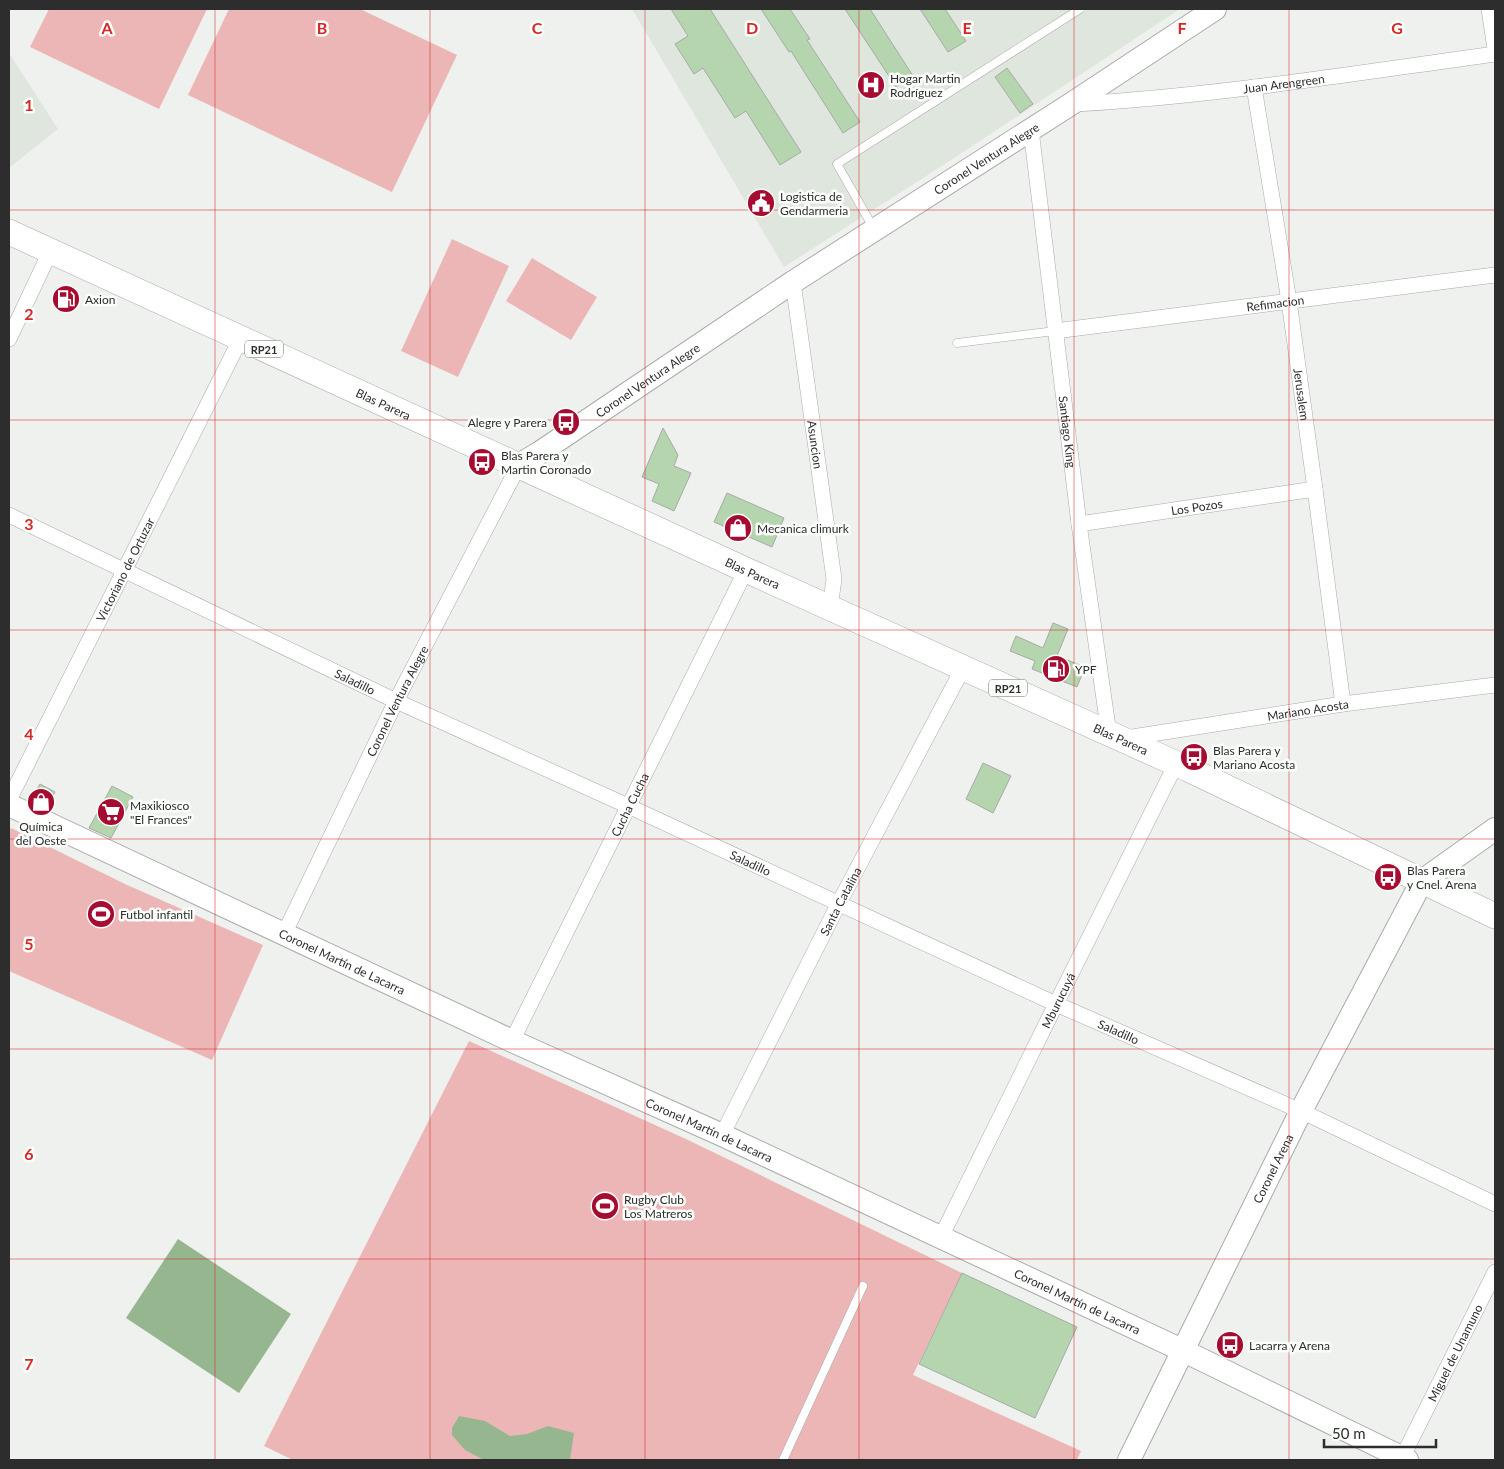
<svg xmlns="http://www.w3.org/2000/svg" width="1504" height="1469" font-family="Lato,sans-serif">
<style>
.built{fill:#dfe6dd}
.green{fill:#ecb6b6}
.water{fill:#96b68f}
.building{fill:#b4d5ad;stroke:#a8aaa7}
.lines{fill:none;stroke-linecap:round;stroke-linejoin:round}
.lane-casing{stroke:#a9aba8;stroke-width:9}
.street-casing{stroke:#a9aba8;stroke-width:16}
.secondary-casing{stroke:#a9aba8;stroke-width:24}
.primary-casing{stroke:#a9aba8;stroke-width:26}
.lane{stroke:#fff;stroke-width:8}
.street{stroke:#fff;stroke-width:15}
.secondary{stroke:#fff;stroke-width:22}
.primary{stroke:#fff;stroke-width:25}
.grid{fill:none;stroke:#d62828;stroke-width:1;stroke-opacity:0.55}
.labels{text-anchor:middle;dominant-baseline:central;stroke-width:5;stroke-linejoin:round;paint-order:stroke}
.shield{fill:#fcfefc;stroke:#6a6c6a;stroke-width:1}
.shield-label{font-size:11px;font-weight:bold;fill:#2c2d2c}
.poi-label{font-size:12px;fill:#2c2d2c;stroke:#fcfefc;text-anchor:start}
.street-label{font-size:12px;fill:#2c2d2c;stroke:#fcfefc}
.grid-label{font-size:16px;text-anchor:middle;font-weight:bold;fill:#d62828;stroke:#fcfefc;stroke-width:5;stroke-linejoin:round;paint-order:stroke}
</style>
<rect width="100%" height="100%" fill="#eff1ee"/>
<path class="built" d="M632 9H1180L948 162 784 267Z
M9 53 58 129 9 168Z"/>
<path class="green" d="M49 9H207L159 109 30 47Z
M229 9H360L457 55 392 192 188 95Z
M452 239 509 266 458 377 401 351Z
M532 258 597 297 571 340 506 301Z
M11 828 125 884 263 945 212 1060 9 971V832Z
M469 1041 686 1139 962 1273 913 1375 1081 1451 1077 1460H293L264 1446Z"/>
<path class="water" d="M178 1239 291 1314 239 1393 126 1318Z
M459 1416 485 1421 510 1436 527 1434 548 1426 574 1433 570 1460H484L465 1450 452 1435V1428Z"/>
<path class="building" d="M671 9H710L801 152 780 165 746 111 735 118 703 68 694 74 675 44 688 36Z
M761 9H790L810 39 807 40 860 122 843 133 791 51 789 52Z
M845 9H870L913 76 896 87Z
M920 9H945L966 41 948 52Z
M1007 68 1033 104 1020 113 995 77Z
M663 428 678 455 674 466 691 473 674 511 652 501 659 484 642 477Z
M727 493 784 518 772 547 714 522Z
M1053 623 1068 629 1057 656 1085 667 1077 687 1032 669 1035 661 1010 651 1016 636 1043 648Z
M983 763 1011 776 993 813 966 799Z
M40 784 55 792 46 808 32 802V798Z
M112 786 133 797 111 838 89 828Z
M962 1273 1077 1327 1035 1418 919 1364Z"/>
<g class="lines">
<defs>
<path id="lane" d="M874 229 837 164 1080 9
M957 343 1055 331
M783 1460 863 1286"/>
<g id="street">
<path d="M1489 9 1495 49"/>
<path id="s1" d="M1254 87 1289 301 1315 489 1343 704"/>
<path id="s2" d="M1075 104C1216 96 1356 73 1495 54"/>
<path id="s3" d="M1031 130 1079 524 1109 734"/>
<path id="s4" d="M793 282 834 579 830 608"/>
<path id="s5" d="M1055 331 1495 275"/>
<path d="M9 339 50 252"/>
<path id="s6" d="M9 515 396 701 628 806 1056 1004 1301 1111 1495 1204"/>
<path id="s7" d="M1079 524 1315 489"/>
<path id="s8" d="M1126 738 1343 704 1495 685"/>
<path id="s9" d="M9 800 241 338"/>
<path id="s10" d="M284 934 396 701 519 465"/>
<path id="s11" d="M512 1041 746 570"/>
<path id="s12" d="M722 1135 839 903 963 668"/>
<path id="s13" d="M941 1237 1056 1004 1176 764"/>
<path id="s14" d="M1401 1460 1495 1272"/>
</g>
<g id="secondary">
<path id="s15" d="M519 465 539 453 793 282 1071 104 1215 9"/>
<path id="s16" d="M9 805 512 1041 722 1135 1184 1351 1407 1460"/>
<path id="s17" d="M1129 1460 1301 1111 1422 881 1495 829"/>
</g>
<g id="primary">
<path id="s18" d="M9 232 746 570 1188 769 1495 916"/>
</g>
</defs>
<use href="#lane" class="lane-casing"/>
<use href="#street" class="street-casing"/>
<use href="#secondary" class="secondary-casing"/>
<use href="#primary" class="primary-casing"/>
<use href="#lane" class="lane"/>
<use href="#street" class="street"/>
<use href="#secondary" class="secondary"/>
<use href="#primary" class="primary"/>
</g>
<path class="grid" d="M215 9V1460M430 9V1460M645 9V1460M859 9V1460M1074 9V1460M1289 9V1460M9 210H1495M9 420H1495M9 630H1495M9 839H1495M9 1049H1495M9 1259H1495"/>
<defs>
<symbol id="hospital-disc" viewBox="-11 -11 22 22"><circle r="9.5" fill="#a60c31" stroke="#fcfefc"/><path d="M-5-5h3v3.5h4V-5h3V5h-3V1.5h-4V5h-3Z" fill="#fff"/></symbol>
<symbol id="civic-disc" viewBox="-11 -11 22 22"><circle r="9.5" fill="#a60c31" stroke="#fcfefc"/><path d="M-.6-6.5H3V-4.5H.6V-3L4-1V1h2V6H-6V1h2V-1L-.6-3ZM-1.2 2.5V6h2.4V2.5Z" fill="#fff"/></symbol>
<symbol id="fuel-disc" viewBox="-11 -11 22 22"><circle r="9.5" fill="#a60c31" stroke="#fcfefc"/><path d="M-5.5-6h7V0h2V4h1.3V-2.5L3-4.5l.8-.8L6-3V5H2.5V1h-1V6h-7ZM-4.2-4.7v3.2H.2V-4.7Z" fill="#fff"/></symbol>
<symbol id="bus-disc" viewBox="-11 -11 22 22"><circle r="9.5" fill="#a60c31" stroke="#fcfefc"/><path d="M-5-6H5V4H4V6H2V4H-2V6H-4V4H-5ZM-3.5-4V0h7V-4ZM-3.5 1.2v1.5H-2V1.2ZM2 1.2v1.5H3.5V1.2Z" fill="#fff"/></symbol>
<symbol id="shop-disc" viewBox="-11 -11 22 22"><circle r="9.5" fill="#a60c31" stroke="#fcfefc"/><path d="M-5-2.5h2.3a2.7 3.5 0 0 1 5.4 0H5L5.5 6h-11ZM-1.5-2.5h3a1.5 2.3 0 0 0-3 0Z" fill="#fff"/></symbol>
<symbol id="supermarket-disc" viewBox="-11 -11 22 22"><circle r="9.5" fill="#a60c31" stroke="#fcfefc"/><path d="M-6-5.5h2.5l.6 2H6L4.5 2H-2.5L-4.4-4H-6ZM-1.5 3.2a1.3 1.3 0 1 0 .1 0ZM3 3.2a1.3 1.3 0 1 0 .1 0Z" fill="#fff"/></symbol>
<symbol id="stadium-disc" viewBox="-11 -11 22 22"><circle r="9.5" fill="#a60c31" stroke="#fcfefc"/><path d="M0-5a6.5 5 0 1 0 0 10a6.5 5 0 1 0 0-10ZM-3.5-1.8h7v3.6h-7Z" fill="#fff"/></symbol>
</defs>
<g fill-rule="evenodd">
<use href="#hospital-disc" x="855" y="69" width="32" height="32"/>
<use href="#civic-disc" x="745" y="187" width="32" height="32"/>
<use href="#fuel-disc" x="50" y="283" width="32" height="32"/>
<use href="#bus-disc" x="550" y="406" width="32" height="32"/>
<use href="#bus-disc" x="466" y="446" width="32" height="32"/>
<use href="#shop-disc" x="722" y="512" width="32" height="32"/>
<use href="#fuel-disc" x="1040" y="653" width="32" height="32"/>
<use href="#bus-disc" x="1178" y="741" width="32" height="32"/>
<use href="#shop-disc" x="25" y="786" width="32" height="32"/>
<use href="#supermarket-disc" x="95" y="796" width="32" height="32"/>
<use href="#bus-disc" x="1372" y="861" width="32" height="32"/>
<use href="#stadium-disc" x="85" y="898" width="32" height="32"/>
<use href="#stadium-disc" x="589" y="1190" width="32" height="32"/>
<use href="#bus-disc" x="1214" y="1329" width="32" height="32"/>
</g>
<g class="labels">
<g class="shield">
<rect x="245" y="340.5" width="38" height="17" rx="4"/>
<rect x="989" y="679.5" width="38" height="17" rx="4"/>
</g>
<g class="shield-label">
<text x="264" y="349">RP21</text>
<text x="1008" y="688">RP21</text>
</g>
<g class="poi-label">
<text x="890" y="78">Hogar Martin<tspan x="890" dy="14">Rodríguez</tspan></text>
<text x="780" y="196">Logistica de<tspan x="780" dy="14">Gendarmeria</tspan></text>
<text x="85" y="299">Axion</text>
<text x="547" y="422" text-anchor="end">Alegre y Parera</text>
<text x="501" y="455">Blas Parera y<tspan x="501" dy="14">Martin Coronado</tspan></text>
<text x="757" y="528">Mecanica climurk</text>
<text x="1075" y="669">YPF</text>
<text x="1213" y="750">Blas Parera y<tspan x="1213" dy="14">Mariano Acosta</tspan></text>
<text x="130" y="805">Maxikiosco<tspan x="130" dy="14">"El Frances"</tspan></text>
<text x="41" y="826" text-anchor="middle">Química<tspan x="41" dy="14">del Oeste</tspan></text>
<text x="1407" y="870">Blas Parera<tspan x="1407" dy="14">y Cnel. Arena</tspan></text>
<text x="120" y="914">Futbol infantil</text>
<text x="624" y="1199">Rugby Club<tspan x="624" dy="14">Los Matreros</tspan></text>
<text x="1249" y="1345">Lacarra y Arena</text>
</g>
<g class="street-label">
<text stroke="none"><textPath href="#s2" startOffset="210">Juan Arengreen</textPath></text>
<text stroke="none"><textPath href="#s15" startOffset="559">Coronel Ventura Alegre</textPath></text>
<text stroke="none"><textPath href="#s5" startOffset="222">Refimacion</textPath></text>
<text stroke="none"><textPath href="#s15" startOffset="154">Coronel Ventura Alegre</textPath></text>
<text stroke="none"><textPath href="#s1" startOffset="311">Jerusalem</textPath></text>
<text stroke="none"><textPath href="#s18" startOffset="412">Blas Parera</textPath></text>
<text stroke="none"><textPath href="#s3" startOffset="304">Santiago King</textPath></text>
<text stroke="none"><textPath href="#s4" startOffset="164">Asuncion</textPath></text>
<text stroke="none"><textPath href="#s7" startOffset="119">Los Pozos</textPath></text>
<text stroke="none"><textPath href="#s9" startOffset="258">Victoriano de Ortuzar</textPath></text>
<text stroke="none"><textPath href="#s18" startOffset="818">Blas Parera</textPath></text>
<text stroke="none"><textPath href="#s6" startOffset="384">Saladillo</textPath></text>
<text stroke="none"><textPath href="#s10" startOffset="259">Coronel Ventura Alegre</textPath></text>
<text stroke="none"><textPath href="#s8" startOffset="184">Mariano Acosta</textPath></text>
<text stroke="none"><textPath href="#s18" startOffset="1222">Blas Parera</textPath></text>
<text stroke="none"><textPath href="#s11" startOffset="264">Cucha Cucha</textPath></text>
<text stroke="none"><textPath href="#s6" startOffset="819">Saladillo</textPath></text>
<text stroke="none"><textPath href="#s12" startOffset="262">Santa Catalina</textPath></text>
<text stroke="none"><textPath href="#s16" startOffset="368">Coronel Martín de Lacarra</textPath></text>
<text stroke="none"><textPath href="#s13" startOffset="264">Mburucuyá</textPath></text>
<text stroke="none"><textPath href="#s6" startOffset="1224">Saladillo</textPath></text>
<text stroke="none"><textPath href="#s16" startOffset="772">Coronel Martín de Lacarra</textPath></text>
<text stroke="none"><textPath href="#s17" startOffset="325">Coronel Arena</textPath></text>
<text stroke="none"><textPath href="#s16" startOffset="1178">Coronel Martín de Lacarra</textPath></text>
<text stroke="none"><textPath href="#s14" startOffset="120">Miguel de Unamuno</textPath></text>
</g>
</g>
<g class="grid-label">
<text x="107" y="34">A</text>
<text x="322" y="34">B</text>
<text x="537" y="34">C</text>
<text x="752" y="34">D</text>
<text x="967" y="34">E</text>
<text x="1182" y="34">F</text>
<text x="1397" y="34">G</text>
<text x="29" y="111">1</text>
<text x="29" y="320">2</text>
<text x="29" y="530">3</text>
<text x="29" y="740">4</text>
<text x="29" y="950">5</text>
<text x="29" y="1160">6</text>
<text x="29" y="1370">7</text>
</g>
<rect width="1504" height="1469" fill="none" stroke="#2c2d2c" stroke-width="20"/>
<path d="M1324 1439v8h112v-8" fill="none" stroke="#2c2d2c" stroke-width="2.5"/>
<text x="1332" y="1439" font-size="15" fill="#2c2d2c" stroke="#fcfefc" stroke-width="4" paint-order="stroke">50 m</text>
</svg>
